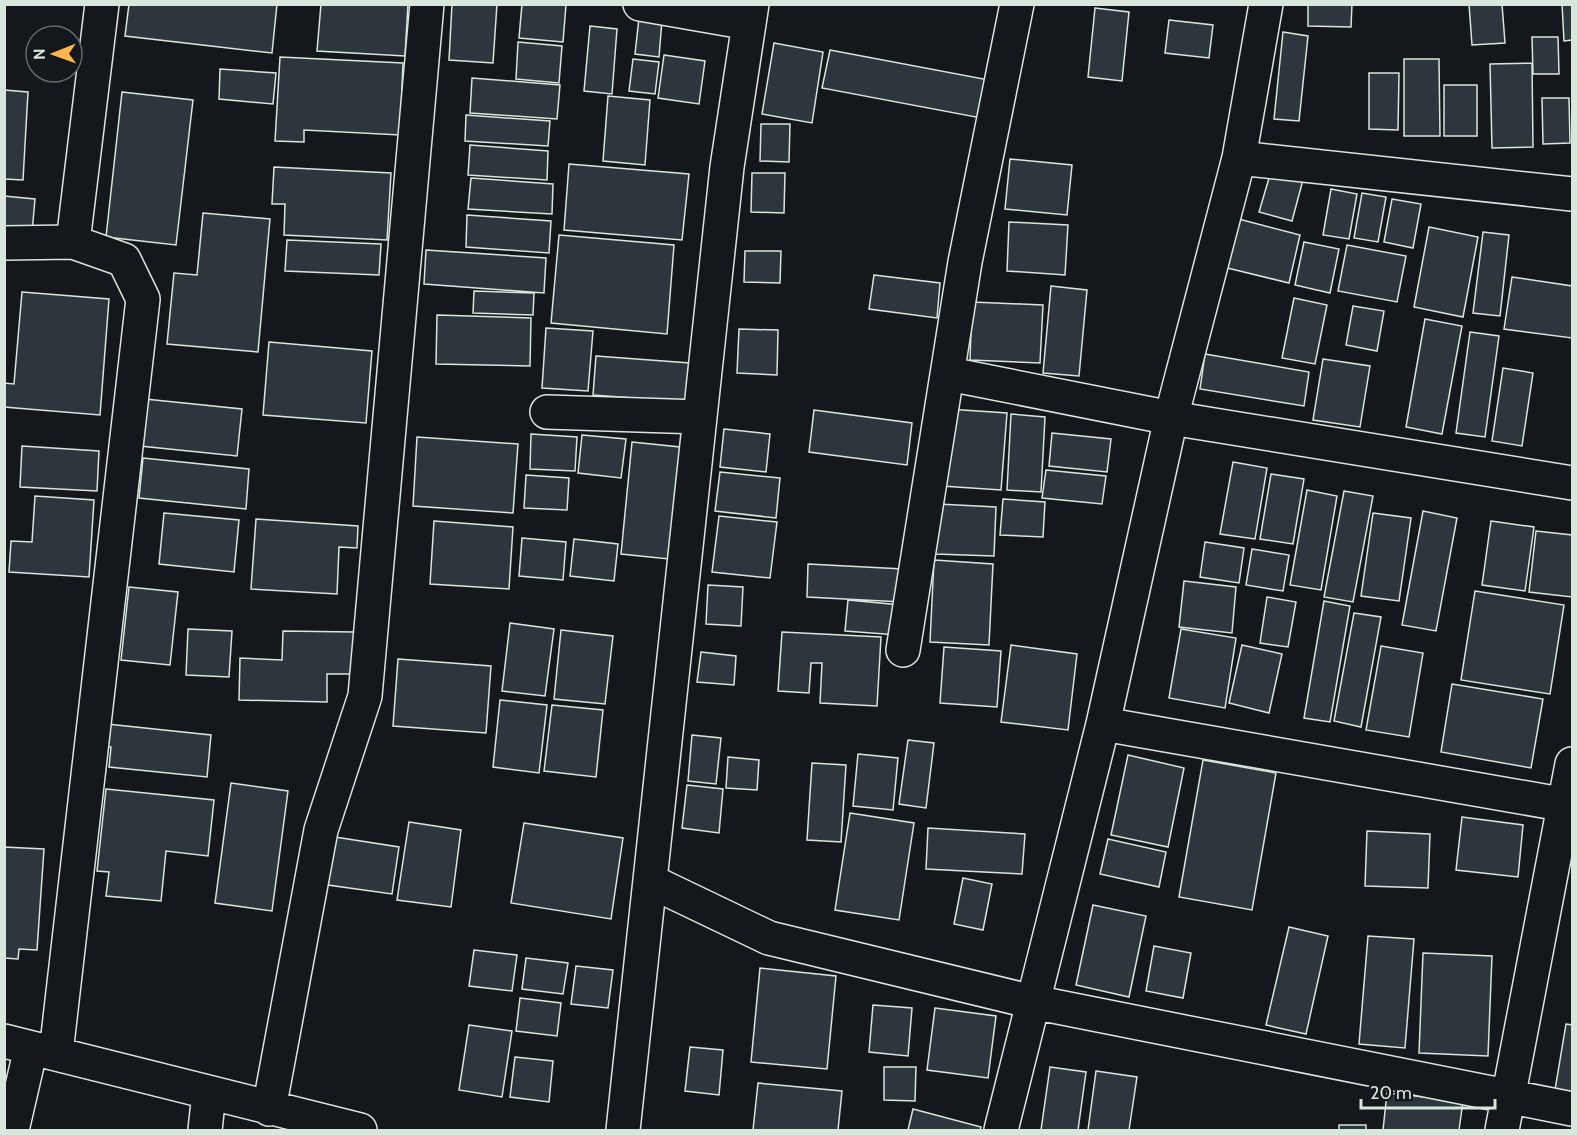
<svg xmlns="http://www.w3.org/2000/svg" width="1577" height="1135" font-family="Cabin,sans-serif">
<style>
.building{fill:#2c363c;stroke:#d8e6dc;stroke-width:1.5}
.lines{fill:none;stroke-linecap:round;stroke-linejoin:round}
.minor-casing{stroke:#d8e6dc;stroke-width:36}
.minor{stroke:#14181c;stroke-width:33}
</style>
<rect width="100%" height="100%" fill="#14181c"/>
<path class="building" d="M129 4H277L272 53 125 36Z
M321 4H408L405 56 317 51Z
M452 4H497L493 63 449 60Z
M522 4 566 5 563 42 519 38Z
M1308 4H1352L1351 27 1308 26Z
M1469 4H1502L1505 43 1472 45Z
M1562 4H1572V40L1564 41Z
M1095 8 1129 12 1122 81 1088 77Z
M639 18 662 20 659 57 635 54Z
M1169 20 1213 25 1209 58 1165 53Z
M590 26 617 29 612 94 584 91Z
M1283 32 1308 36 1299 121 1274 119Z
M1532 37H1558L1559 74H1533Z
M518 42 562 46 559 83 516 79Z
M774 43 823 52 812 123 762 114Z
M830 50 989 80 981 118 822 88Z
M664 55 705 61 699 104 658 98Z
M280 57 403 63 400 135 304 130V142L275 141Z
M633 59 659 62 655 94 629 91Z
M1404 59H1439L1440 136H1404Z
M1532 63 1533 147 1492 148 1490 64Z
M220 69 276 73 273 104 219 99Z
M1369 73H1399L1398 130 1369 129Z
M472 78 560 85 557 119 470 113Z
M1444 85H1477V136H1444Z
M4 90 28 92 23 180 4 179Z
M122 92 193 100 176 245 106 237Z
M608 96 650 100 645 165 603 161Z
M1542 98H1569L1570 143 1543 144Z
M466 115 550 121 548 146 465 141Z
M761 124H790L789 162 760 161Z
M470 145 548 151 547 180 468 175Z
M1010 159 1072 165 1067 215 1005 209Z
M569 164 689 174 682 240 564 230Z
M274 167 391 173 387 240 284 235 285 204H272Z
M1272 168 1304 176 1292 221 1259 212Z
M752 173H785L784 213 751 212Z
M471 178 553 184 552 214 468 209Z
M1331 189 1357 194 1349 239 1323 235Z
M1362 193 1386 197 1378 242 1354 238Z
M4 196 35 199 32 233 4 230Z
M1392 199 1421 204 1413 248 1384 242Z
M203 213 270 219 258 352 167 344 174 273 197 275Z
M467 215 551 221 549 253 466 247Z
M1231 217 1300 235 1289 283 1219 266Z
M1009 222 1068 225 1065 275 1007 271Z
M1429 227 1478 237 1463 317 1414 307Z
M1483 232 1509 235 1500 316 1473 313Z
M559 235 674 245 667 334 551 323Z
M287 240 381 244 379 275 285 271Z
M1304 242 1339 249 1330 293 1295 285Z
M1347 245 1406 256 1397 302 1338 291Z
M426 250 546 258 544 293 424 284Z
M745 251H781L780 283 744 282Z
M874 275 940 283 937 318 869 309Z
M1512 277 1572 286V338L1504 329Z
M1051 286 1087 290 1079 376 1043 373Z
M474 291 534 293 533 315 473 313Z
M22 292 109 299 100 415 4 407V383L14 384Z
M1294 298 1327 305 1315 364 1282 358Z
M972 302 1043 305 1040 363 970 360Z
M1353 306 1384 311 1377 351 1346 345Z
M437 315 531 318 530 366 436 364Z
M1425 319 1462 326 1442 434 1406 427Z
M546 328 593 331 588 391 542 388Z
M739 329 778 330 777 375 737 373Z
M1470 332 1499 336 1485 437 1456 433Z
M269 342 372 351 366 423 263 415Z
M1205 354 1309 372 1304 406 1200 389Z
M596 356 690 363 687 402 593 395Z
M1323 359 1370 366 1360 427 1313 420Z
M1503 368 1533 373 1522 446 1492 441Z
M145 399 242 409 237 456 140 446Z
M948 409 1007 413 1001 490 942 486Z
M814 410 912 423 907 465 809 452Z
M1011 414 1045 417 1041 492 1007 490Z
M724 429 770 434 766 472 720 467Z
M1052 433 1111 439 1107 472 1049 466Z
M531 434 577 437 575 471 530 469Z
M582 435 626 439 621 478 578 473Z
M417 437 518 444 513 513 413 506Z
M632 442 680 447 669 559 621 554Z
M22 446 99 451 97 491 20 487Z
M143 458 249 469 246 509 139 498Z
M1233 462 1267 468 1255 539 1220 534Z
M1046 470 1106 476 1102 504 1042 498Z
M720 472 780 478 776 518 715 511Z
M1271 474 1304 479 1293 544 1260 539Z
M526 475 569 478 567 510 524 508Z
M1307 490 1337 496 1321 590 1290 585Z
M1344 491 1373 496 1353 602 1324 597Z
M35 496 94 500 89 577 9 572 11 541 32 542Z
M1003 499 1045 502 1043 537 1000 535Z
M938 504 996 507 994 556 935 554Z
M1423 511 1457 518 1436 631 1402 625Z
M164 513 239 520 234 572 159 564Z
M1373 513 1411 518 1399 601 1361 596Z
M719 516 777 522 770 578 712 572Z
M256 519 358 526 357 548 339 547 337 594 251 589Z
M434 521 513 527 509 589 430 584Z
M1491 521 1534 527 1525 591 1482 585Z
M1536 531 1572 535V597L1529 592Z
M522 538 566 542 563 580 519 576Z
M574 539 618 544 614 581 570 576Z
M1205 542 1244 548 1239 583 1200 577Z
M1252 549 1289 555 1283 591 1246 585Z
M934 560 993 564 989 645 930 642Z
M808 564 903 569 902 602 807 597Z
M1184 581 1236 587 1232 633 1179 627Z
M708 585 743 587 741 626 706 624Z
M129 587 178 592 170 665 121 660Z
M1475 591 1564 605 1550 694 1461 680Z
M1267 597 1296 602 1288 647 1260 643Z
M848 600 901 605 898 635 845 631Z
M1324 601 1350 606 1330 722 1304 718Z
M1354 613 1381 617 1361 727 1334 721Z
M510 623 554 629 545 696 502 691Z
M188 629 232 631 229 677 186 675Z
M1181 629 1236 638 1225 708 1169 698Z
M561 630 613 636 605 704 554 699Z
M283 631 354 632V674H327V702L239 700 240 658 282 660Z
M782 632 881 637 877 706 820 703 822 663H811L809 693 778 691Z
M1011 645 1077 654 1068 730 1001 722Z
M1242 645 1282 654 1269 713 1229 703Z
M1381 646 1423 653 1409 737 1366 730Z
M944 647 1001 651 997 707 940 703Z
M701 652 736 656 734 685 697 682Z
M398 659 491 666 486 733 393 726Z
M1452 684 1543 699 1531 768 1441 752Z
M500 700 547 705 539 773 493 767Z
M552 705 603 710 596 777 544 771Z
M107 724 211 735 207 777 109 767 111 747 106 746Z
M692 735 721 738 716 784 688 781Z
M908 740 934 743 926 808 899 804Z
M858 754 898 758 893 810 853 806Z
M1128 755 1184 768 1168 847 1111 835Z
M728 757 759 760 757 790 726 788Z
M1203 760 1276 773 1252 910 1179 897Z
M812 763 846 765 841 842 807 840Z
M231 783 288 791 272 911 215 903Z
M687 785 723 789 719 833 682 828Z
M106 789 214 800 208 856 166 851 161 901 106 896 109 872 97 871Z
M850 813 914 823 899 920 835 910Z
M1462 817 1523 825 1518 877 1456 870Z
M409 822 461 830 451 907 397 900Z
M524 823 623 838 611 919 511 903Z
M928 828 1025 834 1022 874 926 869Z
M1367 831 1430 834 1428 888 1365 886Z
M335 837 399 847 392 894 328 885Z
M1108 839 1166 852 1159 887 1100 874Z
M4 847 44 849 37 950 19 949 18 959 4 958Z
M963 878 992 884 983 930 954 924Z
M1093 905 1146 916 1129 997 1076 985Z
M1289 927 1328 936 1306 1034 1266 1025Z
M1368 936 1414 939 1405 1048 1359 1044Z
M1154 946 1191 953 1183 998 1146 991Z
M474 950 517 955 512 991 469 986Z
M1423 953 1492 956 1488 1056 1419 1053Z
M526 958 568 963 563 994 522 989Z
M576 966 613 970 608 1008 571 1004Z
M760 968 836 976 827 1069 751 1062Z
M520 998 561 1003 557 1036 516 1031Z
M873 1005 912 1008 908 1056 869 1052Z
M935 1008 996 1016 988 1078 927 1070Z
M1566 1024 1572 1025V1093L1555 1090Z
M469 1025 512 1031 502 1097 459 1090Z
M690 1047 723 1050 719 1095 685 1091Z
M515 1057 553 1061 549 1102 510 1097Z
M884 1067H916L915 1101 884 1100Z
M1050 1067 1086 1072 1078 1130H1041Z
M1096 1071 1137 1077 1129 1130H1088Z
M758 1083 842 1091 838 1130H753Z
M1387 1093 1463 1101 1459 1130H1383Z
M913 1109 981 1127 980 1130H908Z
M1339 1125H1366V1130H1339Z"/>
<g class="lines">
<defs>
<path id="minor" d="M640 4 749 23
M1239 158 1572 194
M4 243 73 242
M949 374 1171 418 1572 483
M547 412 700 417
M903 650 965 262 1017 4
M1103 724 1572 806
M650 881 769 938 1033 1002 1572 1109
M4 1041 360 1130
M56 1053 143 299 124 260 73 242 102 4
M269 1109 321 830 365 696 427 4
M12 1130 31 1048
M205 1130 209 1093
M623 1130 727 167 752 4
M1001 1130 1103 724 1171 418 1239 158 1266 4
M1502 1130 1572 764"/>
</defs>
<use href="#minor" class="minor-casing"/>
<use href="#minor" class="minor"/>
</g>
<rect width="1577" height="1135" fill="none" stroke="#d8e6dc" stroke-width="12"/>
<g transform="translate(54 54) rotate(269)"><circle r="28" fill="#14181c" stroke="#626a69" stroke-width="1.5"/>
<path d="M0-4.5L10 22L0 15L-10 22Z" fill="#ffb74d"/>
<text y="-9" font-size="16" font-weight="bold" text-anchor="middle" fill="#d8e6dc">N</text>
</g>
<path d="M1361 1099v9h134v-9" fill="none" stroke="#d8e6dc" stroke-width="3"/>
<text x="1370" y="1099" font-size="18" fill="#d8e6dc" stroke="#14181c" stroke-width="4.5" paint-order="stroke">20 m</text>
</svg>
